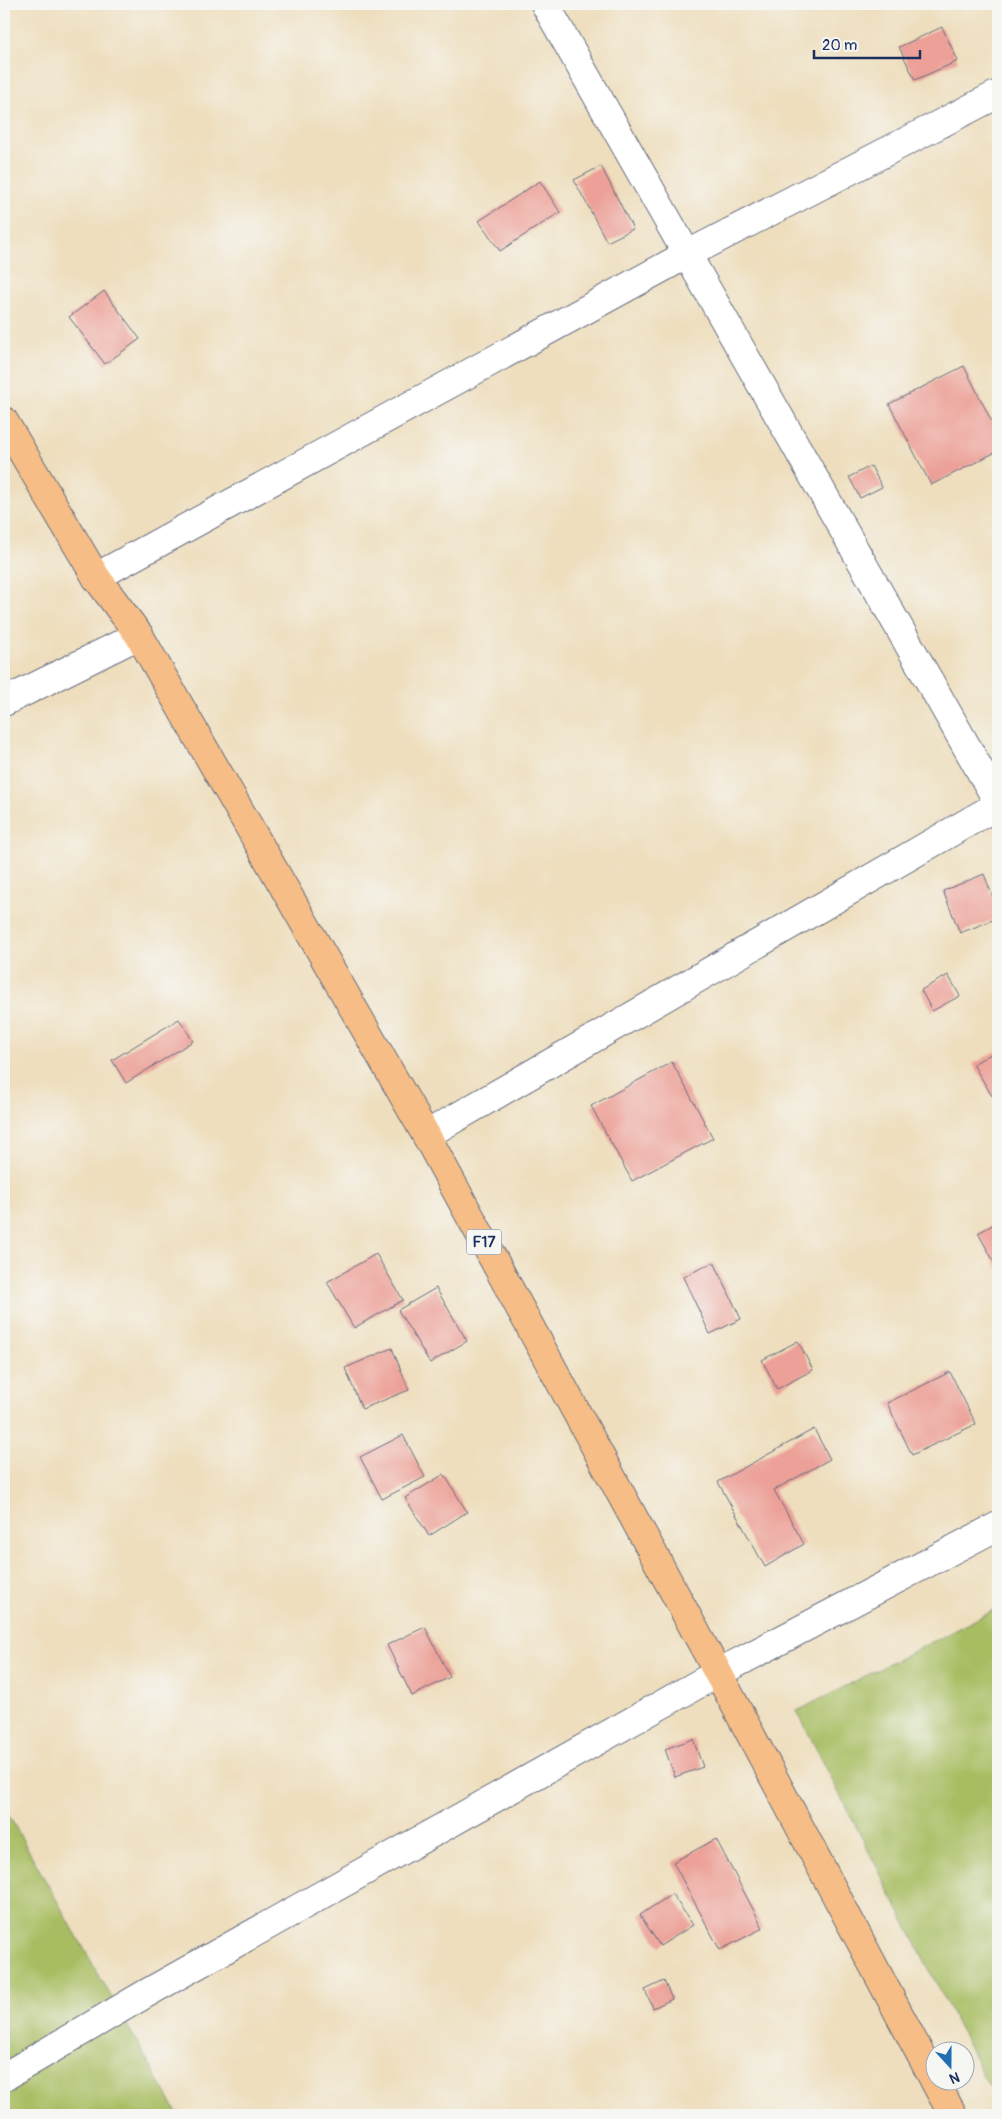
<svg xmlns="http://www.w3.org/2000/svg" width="1002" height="2119" font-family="Pangolin,sans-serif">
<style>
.green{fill:#a8bd62;stroke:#627660}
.building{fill:#eca097}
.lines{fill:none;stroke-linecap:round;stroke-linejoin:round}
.street-casing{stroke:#656c7f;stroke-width:30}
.highway-casing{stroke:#656c7f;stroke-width:30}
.street{stroke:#fff;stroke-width:28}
.highway{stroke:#f6be86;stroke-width:28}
.labels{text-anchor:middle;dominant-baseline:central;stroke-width:4;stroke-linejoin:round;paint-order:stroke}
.shield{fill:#f6f6f2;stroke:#5d6b8a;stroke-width:1}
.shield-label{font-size:15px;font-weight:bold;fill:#1b2f5e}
</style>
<rect width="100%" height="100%" fill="#f6f6f2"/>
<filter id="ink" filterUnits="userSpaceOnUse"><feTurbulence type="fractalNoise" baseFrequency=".02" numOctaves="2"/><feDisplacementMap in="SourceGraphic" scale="10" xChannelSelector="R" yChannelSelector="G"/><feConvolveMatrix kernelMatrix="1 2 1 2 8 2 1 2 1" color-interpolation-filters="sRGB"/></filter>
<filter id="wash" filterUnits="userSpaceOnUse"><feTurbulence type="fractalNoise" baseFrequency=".0096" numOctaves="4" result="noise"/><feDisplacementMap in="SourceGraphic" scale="20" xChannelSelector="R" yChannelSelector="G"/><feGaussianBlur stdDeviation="1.12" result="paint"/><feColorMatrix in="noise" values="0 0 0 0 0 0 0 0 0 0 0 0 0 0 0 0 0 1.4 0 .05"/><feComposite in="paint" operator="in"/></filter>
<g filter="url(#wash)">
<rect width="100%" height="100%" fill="#eedebd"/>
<path class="green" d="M998 1608V2104L797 1711Z
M4 1807 178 2115H4Z"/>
<g id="blocks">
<path class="building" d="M942 27 958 61 915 80 899 47Z
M601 166 633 229 607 242 574 180Z
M540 181 560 212 500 251 479 221Z
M104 291 140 339 105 364 69 317Z
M964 366 998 434V451L931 485 889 404Z
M871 466 882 487 860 498 849 477Z
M984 874 998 911V918L960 933 943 891Z
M948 975 960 996 932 1011 921 990Z
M179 1019 193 1041 126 1083 112 1060Z
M998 1050V1093L992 1096 973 1064Z
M672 1062 713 1138 632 1181 591 1106Z
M998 1222V1269L978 1233Z
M376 1254 403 1300 354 1328 327 1282Z
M714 1262 741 1319 710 1334 683 1277Z
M436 1288 467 1341 430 1363 398 1310Z
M798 1341 813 1370 777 1389 762 1360Z
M392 1348 409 1390 362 1409 345 1368Z
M950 1372 976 1424 912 1455 887 1403Z
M814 1429 830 1459 774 1490 804 1544 765 1567 718 1482Z
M403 1435 425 1477 382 1499 360 1457Z
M444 1474 467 1512 429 1536 405 1498Z
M425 1627 450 1677 412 1696 387 1645Z
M693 1739 703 1767 675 1777 665 1749Z
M716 1839 763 1928 720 1950 673 1862Z
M672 1894 693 1925 660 1946 640 1915Z
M664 1981 672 1999 653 2008 645 1990Z"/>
</g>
</g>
<g filter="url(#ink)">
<use href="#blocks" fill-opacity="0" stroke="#656c7f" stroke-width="1"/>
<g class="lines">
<defs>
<path id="street" d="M545 4 998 802
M96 577 686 255 998 94
M4 702 139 635
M426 1135 998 805
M4 2077 147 1993 718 1673 998 1526"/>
<path id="highway" d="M4 421 96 577 139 635 426 1135 718 1673 934 2080
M935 2082 953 2115"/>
</defs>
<use href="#street" class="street-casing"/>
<use href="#highway" class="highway-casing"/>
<use href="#street" class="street"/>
<use href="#highway" class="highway"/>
</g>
</g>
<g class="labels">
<rect class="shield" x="466.5" y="1229.5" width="35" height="25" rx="4"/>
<g class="shield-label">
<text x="484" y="1242">F17</text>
</g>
</g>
<rect width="1002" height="2119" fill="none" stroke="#f6f6f2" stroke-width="20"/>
<g transform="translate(950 2066) rotate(159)"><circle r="24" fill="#f6f6f2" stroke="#9ea6b7"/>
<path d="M0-4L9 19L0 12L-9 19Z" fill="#1f6fb2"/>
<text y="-8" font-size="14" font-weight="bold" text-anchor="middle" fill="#1b2f5e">N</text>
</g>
<path d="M814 50v8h106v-8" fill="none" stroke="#1b2f5e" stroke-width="2.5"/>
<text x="822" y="50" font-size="15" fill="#1b2f5e" stroke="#f6f6f2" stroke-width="4" paint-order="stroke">20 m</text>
</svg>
